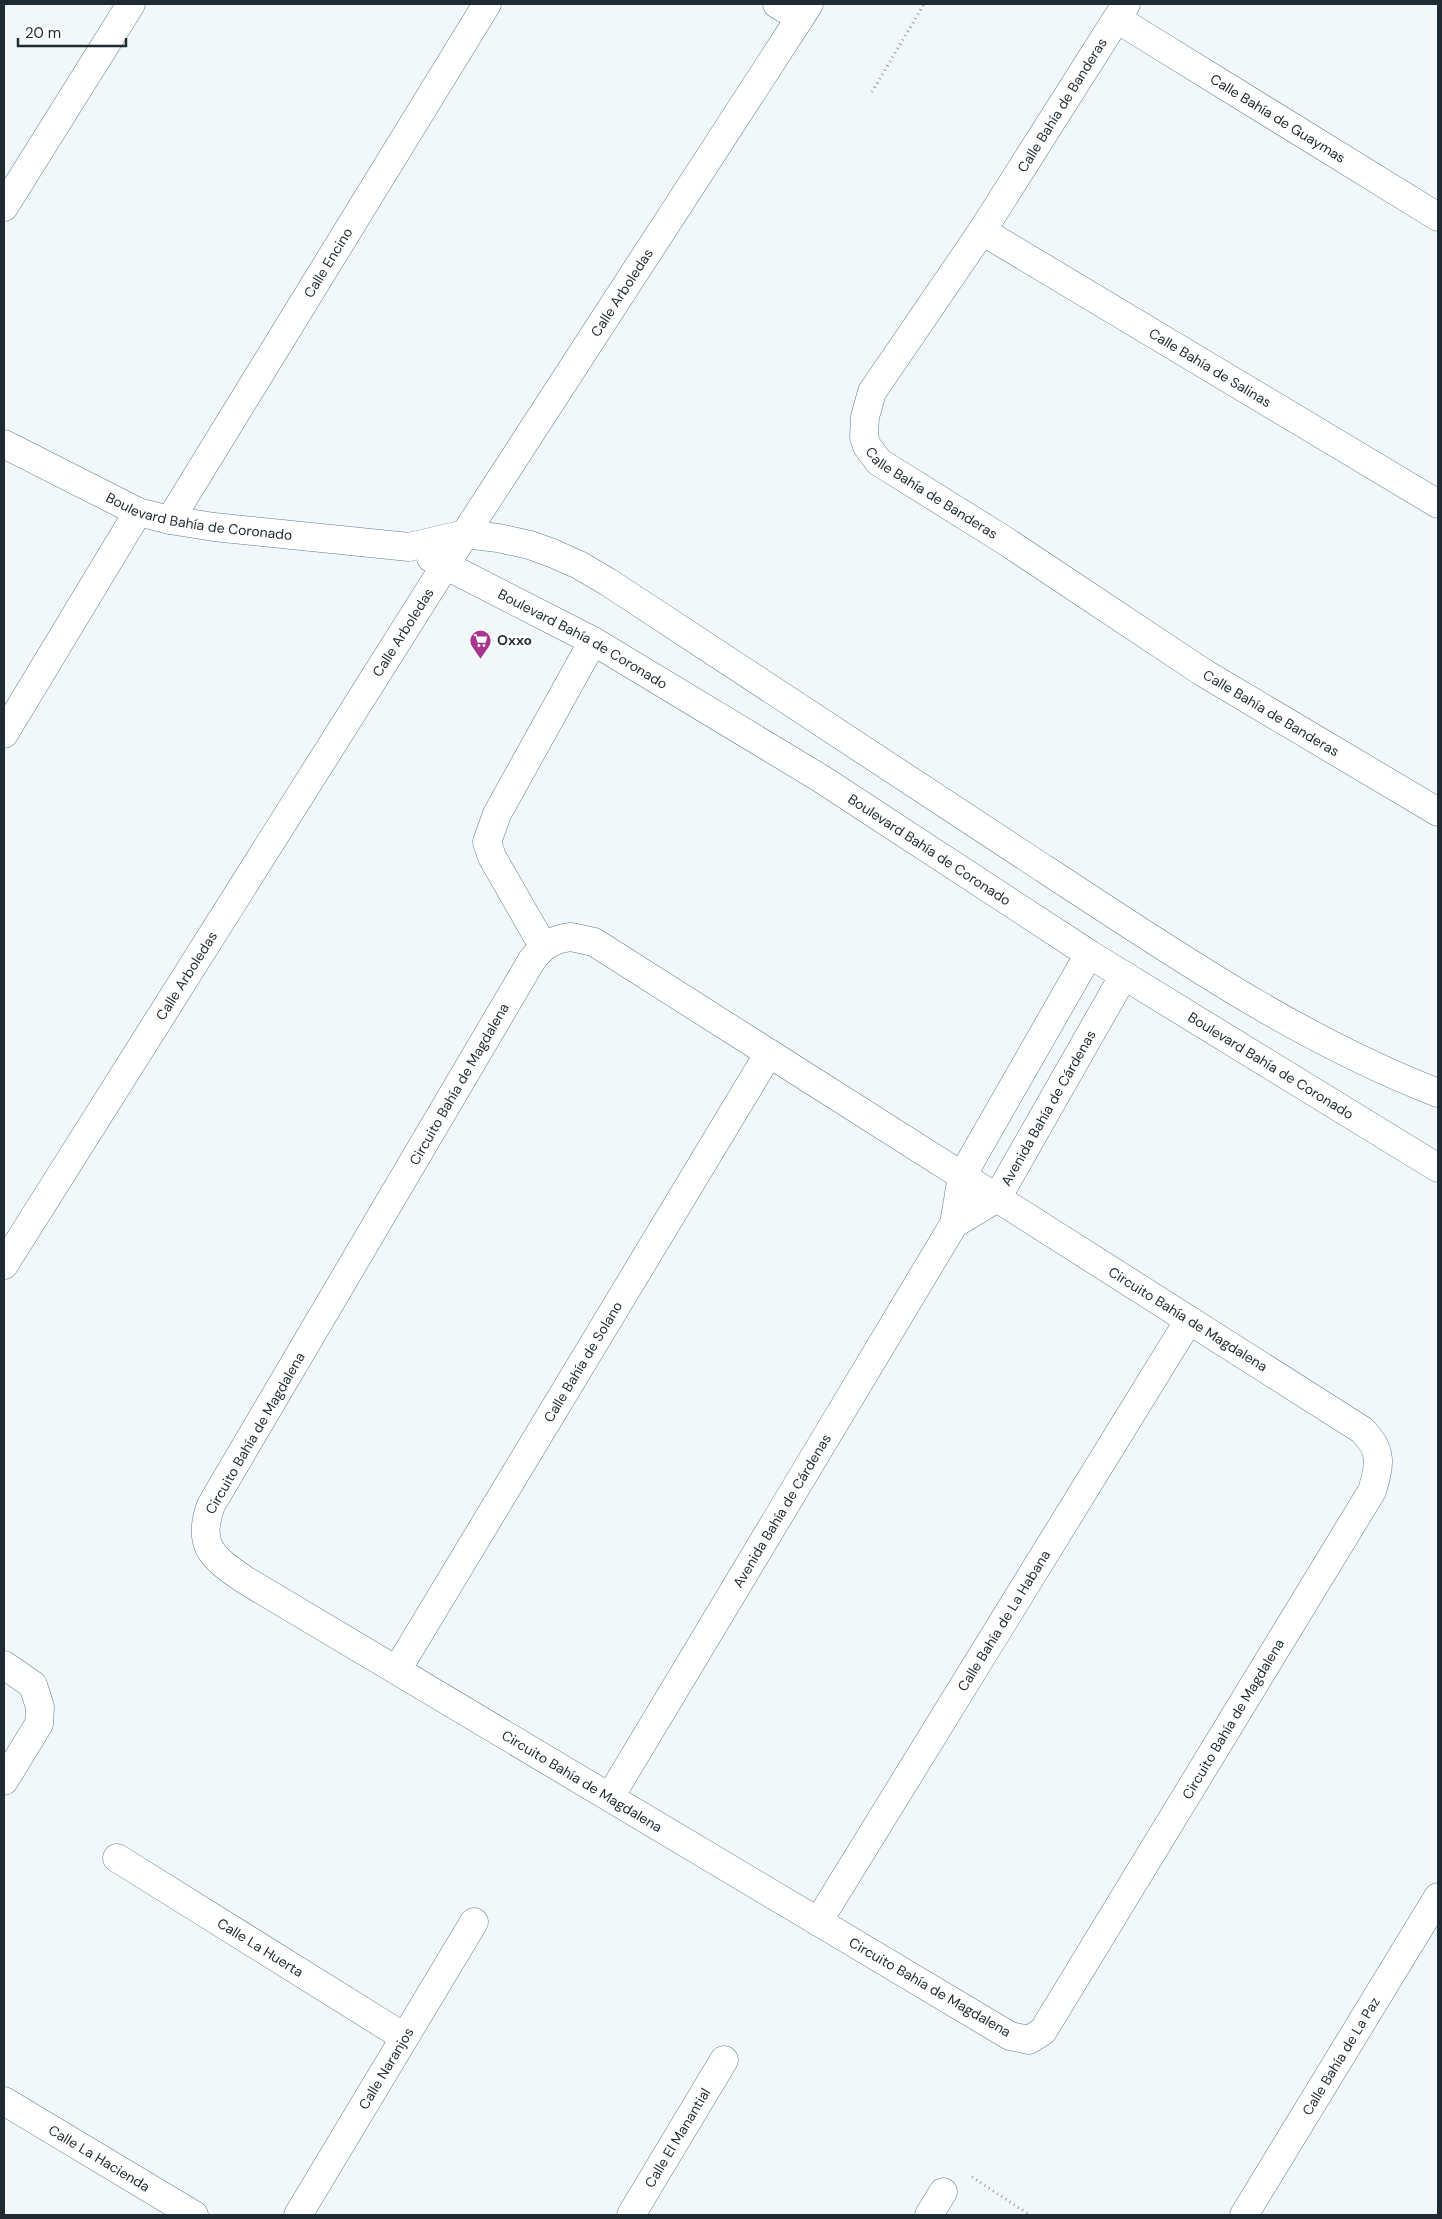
<svg xmlns="http://www.w3.org/2000/svg" width="1442" height="2219" font-family="'DM Sans',sans-serif">
<style>
.lines{fill:none;stroke-linecap:round;stroke-linejoin:round}
.street-casing{stroke:#5d7d8d;stroke-width:29}
.path{stroke:#919aa0;stroke-width:3;stroke-dasharray:1 4;stroke-linecap:butt}
.street{stroke:#fff;stroke-width:28}
.labels{text-anchor:middle;dominant-baseline:central;stroke-width:5;stroke-linejoin:round;paint-order:stroke}
.street-label{font-size:14px;fill:#1e2b32;stroke:#fff}
.poi-label{font-size:14px;font-weight:bold;fill:#1e2b32;stroke:#fff;text-anchor:start}
</style>
<rect width="100%" height="100%" fill="#f1f8fc"/>
<g class="lines">
<defs>
<g id="street">
<path d="M777 4 800 18"/>
<path id="s1" d="M1126 4 982 231 872 392 865 417 864 437 867 446 879 462 1004 540 1204 673 1438 812"/>
<path id="s2" d="M1117 19 1438 217"/>
<path d="M4 207 131 4"/>
<path id="s3" d="M982 231 1438 504"/>
<path id="s4" d="M4 444 138 512 170 520 214 527 409 547 465 534 498 538 530 545 552 553 579 565 608 582C753 678 898 773 1043 868 1170 951 1296 1038 1438 1093"/>
<path id="s5" d="M170 520 487 4"/>
<path id="s6" d="M431 558 593 641 820 778 1089 954 1438 1168"/>
<path d="M4 734 138 512"/>
<path d="M571 937 594 942 1362 1430C1383 1451 1380 1464 1372 1491L1043 2031 1029 2040 1010 2036 245 1580C213 1558 196 1546 211 1505L532 960C543 946 552 939 571 937Z"/>
<path d="M543 946 492 857 487 842 497 814 593 641"/>
<path id="s7" d="M954 1224 997 1198 1124 975"/>
<path id="s8" d="M4 1265 465 534 809 4"/>
<path d="M4 1665 33 1685 40 1707 39 1724 4 1781"/>
<path id="s9" d="M397 1670 769 1053"/>
<path id="s10" d="M610 1797 954 1224 962 1176 1089 954"/>
<path id="s11" d="M117 1858 404 2037"/>
<path id="s12" d="M818 1922 1189 1320"/>
<path id="s13" d="M4 2101 194 2215"/>
<path id="s14" d="M298 2215 474 1922"/>
<path id="s15" d="M631 2215 724 2060"/>
<path d="M929 2215 943 2192"/>
<path id="s16" d="M1244 2215 1438 1897"/>
</g>
</defs>
<use href="#street" class="street-casing"/>
<path class="path" d="M872 92 924 4
M972 2177 1030 2215"/>
<use href="#street" class="street"/>
</g>
<defs>
<symbol id="supermarket-pin" viewBox="-11 -11 22 30"><path d="M0 17L-7.5 6A9.5 9.5 0 1 1 7.5 6Z" fill="#aa358c" stroke="#fff"/><path d="M-6-5.5h2.5l.6 2H6L4.5 2H-2.5L-4.4-4H-6ZM-1.5 3.2a1.3 1.3 0 1 0 .1 0ZM3 3.2a1.3 1.3 0 1 0 .1 0Z" fill="#fff"/></symbol>
</defs>
<g fill-rule="evenodd">
<use href="#supermarket-pin" x="468" y="628" width="25" height="34"/>
</g>
<g class="labels">
<g class="street-label">
<text transform="translate(1062 105) rotate(-58)">Calle Bahía de Banderas</text>
<text stroke="none"><textPath href="#s2" startOffset="189">Calle Bahía de Guaymas</textPath></text>
<text stroke="none"><textPath href="#s5" startOffset="302">Calle Encino</textPath></text>
<text stroke="none"><textPath href="#s8" startOffset="1152">Calle Arboledas</textPath></text>
<text stroke="none"><textPath href="#s3" startOffset="266">Calle Bahía de Salinas</textPath></text>
<text stroke="none"><textPath href="#s1" startOffset="600">Calle Bahía de Banderas</textPath></text>
<text stroke="none"><textPath href="#s4" startOffset="211">Boulevard Bahía de Coronado</textPath></text>
<text stroke="none"><textPath href="#s8" startOffset="748">Calle Arboledas</textPath></text>
<text stroke="none"><textPath href="#s6" startOffset="172">Boulevard Bahía de Coronado</textPath></text>
<text stroke="none"><textPath href="#s1" startOffset="1005">Calle Bahía de Banderas</textPath></text>
<text stroke="none"><textPath href="#s6" startOffset="578">Boulevard Bahía de Coronado</textPath></text>
<text stroke="none"><textPath href="#s8" startOffset="342">Calle Arboledas</textPath></text>
<text stroke="none"><textPath href="#s6" startOffset="982">Boulevard Bahía de Coronado</textPath></text>
<text transform="translate(459 1084) rotate(-60)">Circuito Bahía de Magdalena</text>
<text stroke="none"><textPath href="#s7" startOffset="154">Avenida Bahía de Cárdenas</textPath></text>
<text transform="translate(1188 1319) rotate(32)">Circuito Bahía de Magdalena</text>
<text stroke="none"><textPath href="#s9" startOffset="360">Calle Bahía de Solano</textPath></text>
<text transform="translate(255 1433) rotate(-60)">Circuito Bahía de Magdalena</text>
<text stroke="none"><textPath href="#s10" startOffset="334">Avenida Bahía de Cárdenas</textPath></text>
<text stroke="none"><textPath href="#s12" startOffset="354">Calle Bahía de La Habana</textPath></text>
<text transform="translate(1233 1719) rotate(-59)">Circuito Bahía de Magdalena</text>
<text transform="translate(582 1781) rotate(31)">Circuito Bahía de Magdalena</text>
<text stroke="none"><textPath href="#s11" startOffset="169">Calle La Huerta</textPath></text>
<text transform="translate(930 1987) rotate(30)">Circuito Bahía de Magdalena</text>
<text stroke="none"><textPath href="#s16" startOffset="186">Calle Bahía de La Paz</textPath></text>
<text stroke="none"><textPath href="#s14" startOffset="171">Calle Naranjos</textPath></text>
<text stroke="none"><textPath href="#s15" startOffset="90">Calle El Manantial</textPath></text>
<text stroke="none"><textPath href="#s13" startOffset="111">Calle La Hacienda</textPath></text>
</g>
<g class="poi-label">
<text x="497" y="640">Oxxo</text>
</g>
</g>
<rect width="1442" height="2219" fill="none" stroke="#1e2b32" stroke-width="10"/>
<path d="M18 38v8h108v-8" fill="none" stroke="#1e2b32" stroke-width="2.5"/>
<text x="25" y="38" font-size="15" fill="#1e2b32" stroke="#ffffff" stroke-width="4" paint-order="stroke">20 m</text>
</svg>
